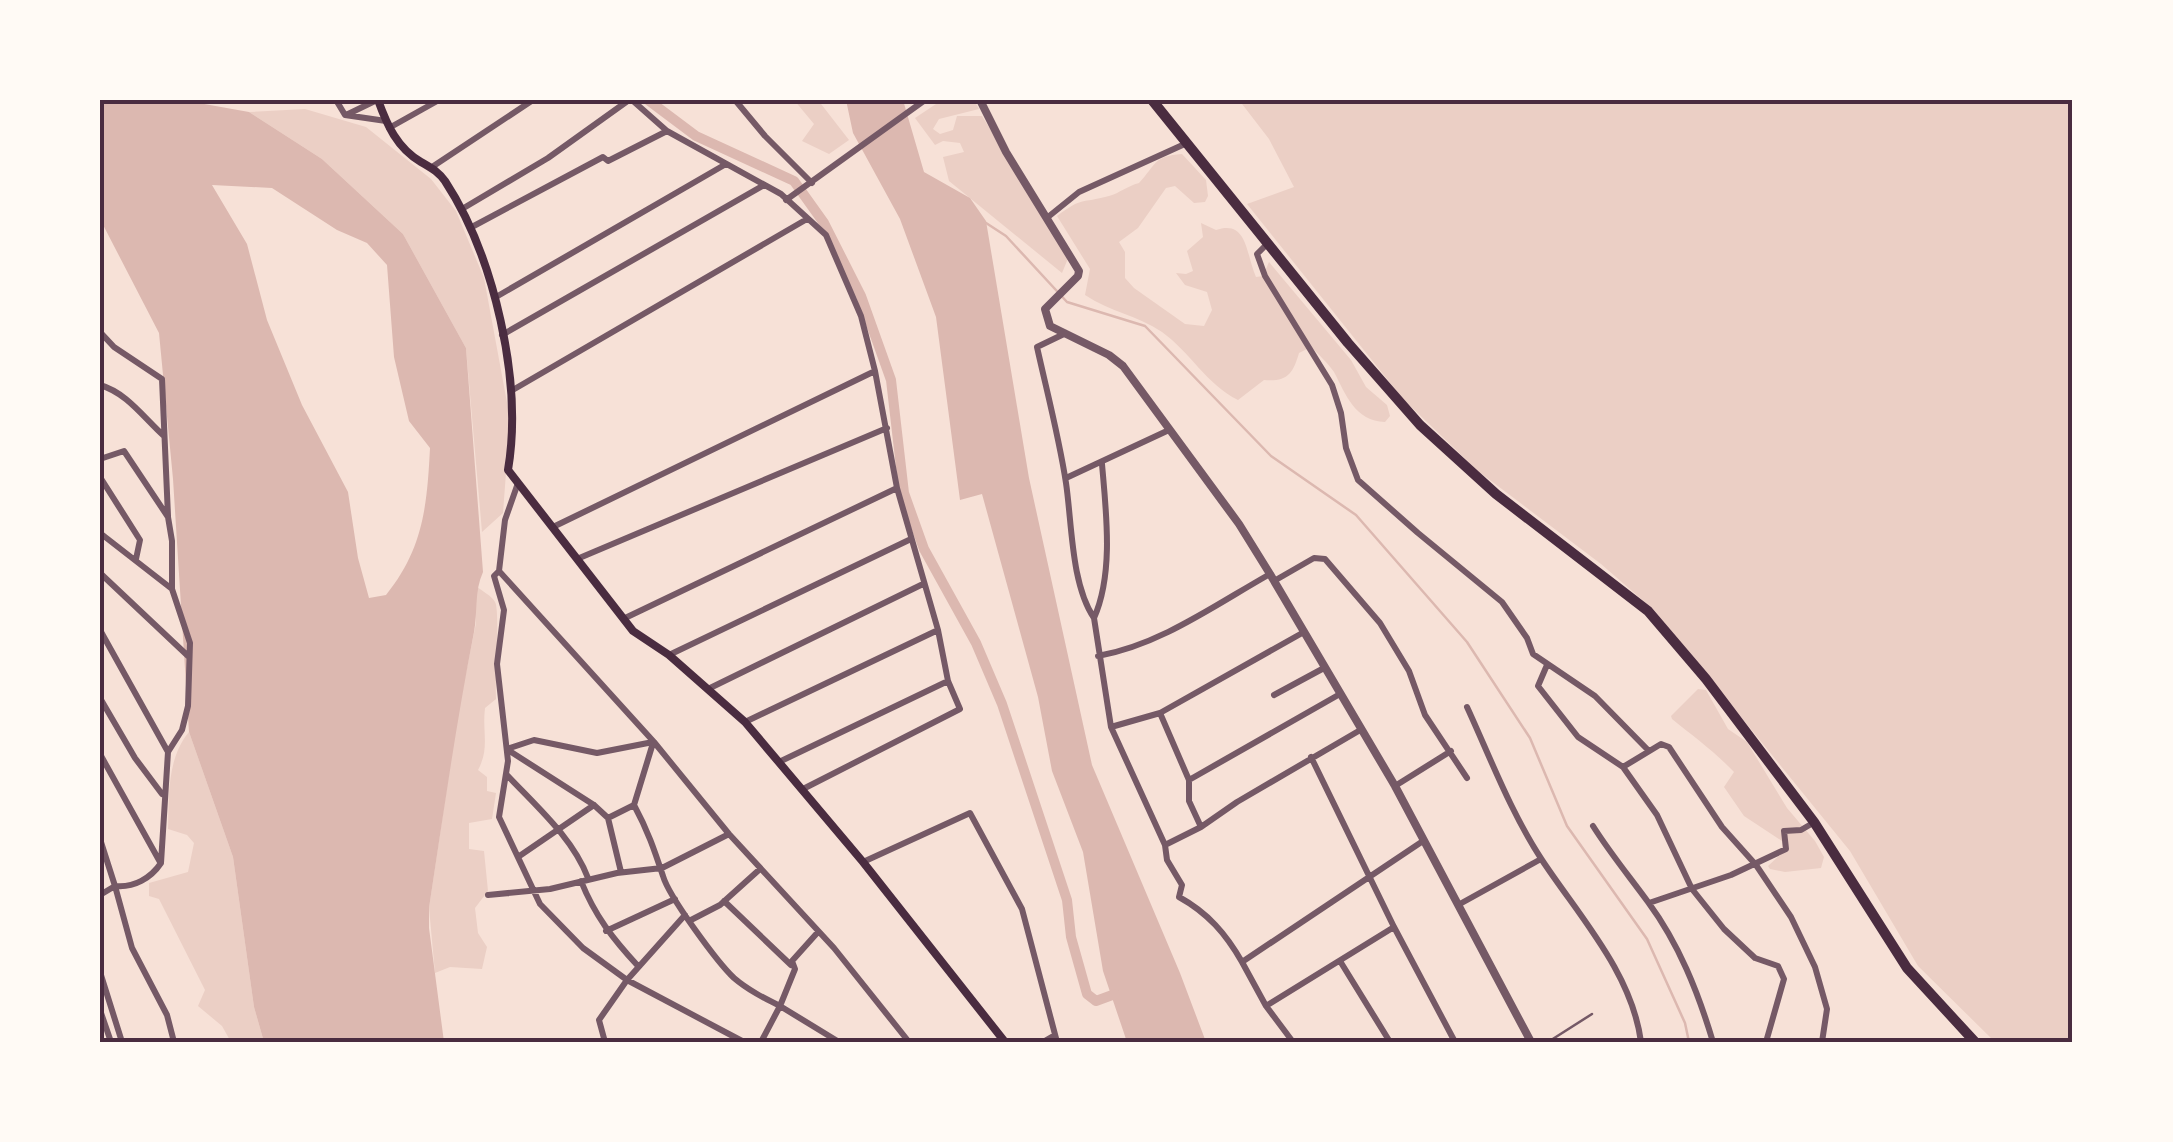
<svg xmlns="http://www.w3.org/2000/svg" width="2173" height="1142" font-family="'Exo 2',sans-serif">
<style>
.green{fill:#ebcfc5}
.water{fill:#dcb8b0;fill-rule:evenodd}
.lines{fill:none;stroke-linecap:round;stroke-linejoin:round}
.stream{stroke:#dcb8b0;stroke-width:2.5}
.canal{stroke:#dcb8b0;stroke-width:10}
.service{stroke:#755966;stroke-width:2.5}
.minor{stroke:#755966;stroke-width:6}
.tertiary{stroke:#755966;stroke-width:8}
.secondary{stroke:#4a2c40;stroke-width:8}
.trunk{stroke:#4a2c40;stroke-width:10}
.neatline{fill:none;stroke:#4a2c40;stroke-width:4}
</style>
<rect width="100%" height="100%" fill="#f7e1d7"/>
<path class="green" d="M794 100H818L849 140 829 154 802 141 814 124Z
M942 100H974L979 109 939 119 933 129 940 134 953 130 957 116H982L1069 256 1062 273 949 181 943 157 964 152 960 143 943 141 935 145 915 118Z
M1239 100H2073V1042H1995L1918 966 1850 851 1654 610 1601 564 1478 471 1403 399 1247 204 1294 187 1269 139Z
M305 109 366 127 431 179 456 211 484 278 510 419 503 513 482 532 466 348 403 234 322 159 249 112Z
M1182 154 1206 180 1208 196 1205 202 1194 203 1175 186 1166 188 1138 228 1119 242 1125 252V278L1134 288 1185 324 1204 326 1212 310 1207 292 1185 285 1176 273 1186 274 1193 271 1187 251 1203 237 1201 223 1216 230C1248 219 1246 255 1256 277L1263 276 1269 262 1351 360 1366 387 1387 405 1390 416 1385 422C1355 421 1346 395 1334 372 1328 363 1319 355 1311 347L1299 353C1293 374 1287 382 1264 380L1238 400C1207 385 1190 352 1162 332 1137 315 1110 312 1085 295L1090 269 1057 216C1084 196 1080 204 1109 196 1120 193 1127 186 1139 183 1156 165 1153 156 1182 154Z
M476 586C482 591 492 596 495 602 500 609 495 683 496 699L485 708C482 732 490 748 478 770L487 777V791L496 793 492 819 469 823V849L484 851 488 891 475 908 478 933 487 947 482 969 450 967 435 973 429 908 458 712 476 623Z
M1698 689 1706 690 1728 729 1747 742 1787 808 1815 841 1824 857 1821 868 1785 872 1770 869 1768 866 1783 852 1782 841 1744 816 1724 787 1734 772C1715 752 1693 736 1672 719L1671 716Z
M189 732 233 857 254 1007 264 1042H231L222 1026 198 1006 205 990 159 899 149 896V883L188 872 194 843 187 835 168 829C169 796 167 758 189 732Z"/>
<path class="water" d="M100 100H182L249 112 322 159 403 234 466 348 483 572C474 592 478 611 474 632 456 724 443 816 429 908V928L444 1042H264L254 1007 233 857 189 732 173 479 159 333 100 219ZM212 185 272 188 337 230 367 243 387 265 394 357 409 421 430 448C427 507 423 549 386 595L369 598 358 558 348 492 302 405 267 320 247 244Z
M846 100H903L924 172 970 198 986 221 1029 478 1092 765 1180 973 1206 1042H1127L1103 971 1083 852 1052 771 1038 697 982 494 960 500 936 317 900 219 853 133Z"/>
<g class="lines">
<path class="stream" d="M983 221 1006 236 1067 302 1145 326 1271 456 1356 515 1467 642 1530 738 1567 826 1647 939 1685 1023 1689 1042"/>
<path class="canal" d="M648 100 696 136 794 181 824 223 861 296 891 380 904 493 924 549 976 643 1002 704 1067 900 1071 937 1087 994 1096 1001 1115 994"/>
<path class="service" d="M1548 1042 1592 1014"/>
<path class="minor" d="M336 100 345 115 386 121
M632 100 667 131 781 194 826 235 861 316 875 371 897 488 938 630 948 681 960 709 803 789
M735 100 765 136 812 183
M346 115 377 100
M389 128 439 100
M432 167 533 100
M786 200 925 100
M462 209 548 158 629 100
M1048 217 1079 192 1187 143
M470 228 603 157 608 161 667 131
M1267 244 1257 254 1265 276 1332 385 1341 413 1346 448 1358 480 1418 533 1502 602 1527 638 1533 654 1595 696 1648 750
M496 297 726 164
M100 332 114 347 162 379 168 516
M1064 334 1037 347C1047 392 1059 437 1066 483 1072 523 1071 584 1094 618L1111 727 1165 845 1167 860 1182 885 1179 897C1208 913 1226 934 1242 962
M502 335 764 185
M100 385C127 393 143 417 164 436
M511 391 807 219
M100 459 124 451 168 517 172 541V589L190 643 188 706 182 730 168 752
M100 477 140 540 136 559
M1066 478 1169 430
M518 483 505 520 499 571 494 576 504 610 497 664 508 761 499 817 540 904 583 948 627 980 744 1042
M553 527 875 371
M100 533 172 589
M577 559 887 428
M499 571 654 742 729 834 834 948 909 1042
M100 573 188 656
M1274 581 1314 558 1325 559 1380 623 1409 671 1425 715 1467 778
M1094 618C1114 573 1106 511 1102 464
M623 619 897 488
M100 630 168 752 161 863C151 878 134 888 115 886L100 839
M669 655 911 539
M1098 656C1160 645 1215 605 1270 574
M1547 665 1538 686 1578 737 1623 767 1657 815 1692 889 1724 929 1755 958 1778 966 1784 979 1766 1042
M708 689 923 584
M1274 695 1324 668
M100 698 135 758 162 794
M1467 707C1490 757 1511 813 1542 860 1579 916 1632 973 1641 1042
M1160 713 1189 780V801L1201 827
M745 722 938 630
M1111 727 1160 713 1304 632
M653 743 634 805C648 831 654 849 663 876 669 897 718 963 734 978 748 990 764 998 780 1006L761 1042
M507 749 534 740 597 753 653 742
M508 750 594 805 608 818 621 872
M100 754 160 862
M1311 757 1394 927 1455 1042
M779 762 948 681
M1623 767 1661 744 1669 747 1722 827 1756 865 1791 917 1815 967 1827 1009 1822 1042
M507 775C536 806 573 838 588 878
M1189 780 1340 694
M1395 786 1451 751
M608 818 634 805
M1593 826C1610 853 1629 876 1648 902 1679 944 1698 992 1713 1042
M1165 845 1201 827 1237 802 1362 729
M518 857 594 805
M863 862 970 813 1022 909 1057 1042
M581 881C595 916 613 939 638 966
M100 895 115 886 132 948 167 1015 174 1042
M488 895 550 889 617 873 662 868 729 834
M724 901 791 965
M1649 903 1731 875 1786 849 1784 831 1801 830 1813 823
M1458 905 1541 859
M691 920 720 905 760 869
M606 931 675 899
M818 932 792 961 795 969 780 1006 839 1042
M1340 961 1390 1042
M100 972 122 1042
M1266 1006 1394 927
M100 1010 111 1042
M605 1042 599 1020 627 980 685 915
M1043 1042 1055 1035
M1293 1042 1266 1006 1242 962 1423 841"/>
<path class="tertiary" d="M980 100 1006 152 1079 271 1078 276 1045 309 1050 326 1109 355 1123 366 1239 524 1270 574 1395 786 1531 1042"/>
<path class="secondary" d="M378 100C387 125 397 148 421 162 431 168 438 171 445 181 494 256 523 381 508 470L633 631 669 655 745 722 863 862 1005 1042"/>
<path class="trunk" d="M1152 100 1348 343 1420 425 1496 494 1648 611 1706 679 1814 822 1907 968 1975 1042"/>
</g>
<rect width="2173" height="1142" fill="none" stroke="#fffaf5" stroke-width="205"/>
<rect x="102" y="102" width="1968" height="938" class="neatline"/>
</svg>
